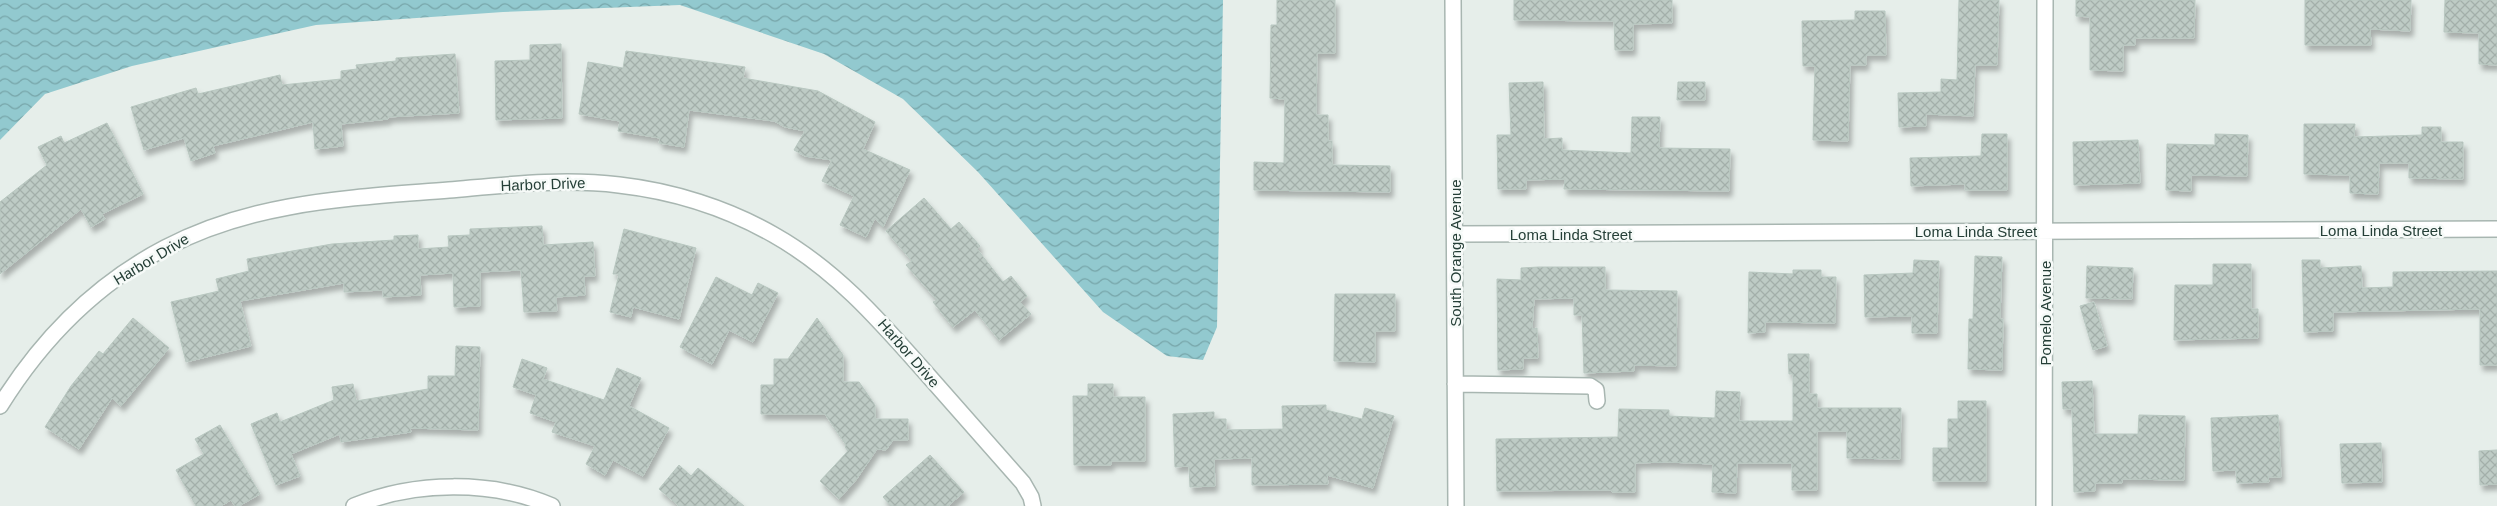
<svg xmlns="http://www.w3.org/2000/svg" width="2497" height="506" font-family="Arial,sans-serif">
<style>
.water{fill:url(#water-waves)}
.building{fill:url(#building-cross-hatch);stroke:#b8c7c0;filter:url(#shadow)}
.lines{fill:none;stroke-linecap:round;stroke-linejoin:round}
.minor-casing{stroke:#a8b6b1;stroke-width:18}
.minor{stroke:#fff;stroke-width:15}
.labels{text-anchor:middle;dominant-baseline:central;stroke-width:5;stroke-linejoin:round;paint-order:stroke}
.street-label{font-size:15px;fill:#253f37;stroke:#f6faf8}
</style>
<defs>
<pattern id="water-waves" width="16" height="10" patternUnits="userSpaceOnUse" patternTransform="scale(1.25)"><rect width="16" height="10" fill="#92c9cf"/><path d="M0 5q4-4 8 0t8 0" fill="none" stroke="#77a5a9"/></pattern>
<pattern id="building-cross-hatch" width="8" height="8" patternUnits="userSpaceOnUse" patternTransform="scale(1.25)"><rect width="8" height="8" fill="#becbc5"/><path d="M0 0l8 8M0 8l8-8" fill="none" stroke="#a3afaa"/></pattern>
<filter id="shadow"><feDropShadow dx="3" dy="5.5" stdDeviation="2.5" flood-color="#0004"/></filter>
</defs>
<rect width="100%" height="100%" fill="#e6eeea"/>
<path class="water" d="M0 0H1223L1217 327 1203 360 1167 356 1103 312 978 172 903 99 824 54 680 5 503 12 316 25 132 66 45 94 0 140Z"/>
<path class="building" d="M1277 0H1335V53H1317L1316 115H1328V141H1332V165L1390 166V192L1254 190V162L1284 163 1285 99 1270 98 1271 25H1277Z
M1514 0H1672V23L1633 24V50H1615L1614 21 1514 20Z
M1959 0H1999L1997 65H1975L1973 116 1926 114V126L1899 127 1898 93 1941 92V79L1957 80Z
M2076 0H2195L2194 38H2135V45H2123V71L2090 70V17L2076 16Z
M2305 0H2411L2410 31 2370 29 2371 45H2305Z
M2445 0H2497V65L2479 64V33L2444 32Z
M1855 11H1885L1886 55H1866V65H1850L1848 141 1813 140 1815 66H1803L1802 21 1855 20Z
M561 44 562 118 496 120 495 61 530 60V45Z
M626 51 745 67 743 78 818 91 875 122 863 149 910 170 883 227 875 218 866 237 840 225 854 196 822 181 832 160 805 156 794 150 805 131 785 127 774 121 689 110 684 147 659 143 660 138 618 131 620 121 579 114 588 62 623 68Z
M455 54 459 113 388 117V119L341 124 343 146 315 149 313 122 213 146 215 153 191 161 184 138 144 150 131 107 196 88 198 94 280 75 282 85 341 79V71L357 69 356 65 396 61V58Z
M1543 82 1544 139 1562 138V150L1631 153 1632 117H1660L1659 148 1730 149 1729 191 1564 189 1565 179 1526 180V189H1498L1497 135H1511L1509 83Z
M1678 82H1705V100H1677Z
M107 123 143 194 102 214 105 219 91 227 81 209 0 274V202L47 165 38 147 61 136 64 143Z
M2304 124H2355L2354 137 2422 135V127H2441V142H2463V179L2409 178V163H2379L2378 194 2350 193V175L2304 174Z
M1982 134H2007V190H1965V184L1911 186 1910 158 1981 156Z
M2215 134 2248 135 2247 176 2191 175V191L2166 190 2167 144 2215 145Z
M2138 140 2140 183 2074 185 2073 142Z
M924 198 951 229 959 222 980 246 977 249 1003 282 1011 276 1027 296 1020 302 1031 314 999 340 975 310 953 327 933 302 937 300 906 265 912 261 886 231Z
M542 226 543 245 593 242 595 276H584L585 295 556 297 557 311 524 312 521 270 480 272V306L454 307 453 273 420 275 421 295 383 297V290L344 292V283L240 301 251 346 186 362 171 302 219 291 216 279 249 271 247 259 332 244 394 240V236L418 235V249L449 247 448 236 470 235V229Z
M624 229 696 248 679 319 633 307 631 317 610 312 619 274H613Z
M1975 256 2002 257 2000 319H2003L2002 370 1968 369 1969 319H1973Z
M1914 260 1939 261 1937 333H1912V316L1865 317 1864 275 1913 273Z
M2302 260H2320V268L2361 266 2362 288 2393 287V272L2497 271V365H2480V309L2333 312V331L2304 332Z
M2213 264H2251V309H2258V338L2174 340 2175 285H2213Z
M2087 266 2133 268 2132 299 2086 298Z
M1539 267H1605V290L1677 291 1676 366 1634 365V371L1584 373 1582 315H1574V298L1534 299 1532 329 1537 328 1538 358H1523V369L1498 370 1497 279 1521 280V268Z
M1793 270H1821V277H1836L1835 323 1765 322V332L1748 333 1749 272 1793 274Z
M716 277 752 295 758 283 778 293 753 342 729 330 712 364 680 347Z
M1335 294H1395V331H1375V362L1334 361Z
M2094 302 2107 346 2093 350 2080 306Z
M133 318 169 348 121 406 112 398 79 449 45 427 71 386 99 351 103 354Z
M817 318 843 355V382H859L875 405V419H908V440H893L886 450 877 449 856 480 839 499 820 481 848 451 845 447 846 445 825 414H761V385H774V359H788Z
M456 346 480 347 478 430 410 428 411 432 341 442 340 434 291 454 300 476 276 485 251 424 277 413 280 422 334 400 332 387 353 384 356 401 428 389V376H455Z
M1788 354H1809V394H1817V408H1901L1900 459 1847 458V431H1817V490H1792V463H1737L1736 493 1712 492 1713 464 1668 462 1635 463V492H1612V490L1497 491 1496 439 1618 437 1619 409 1669 410V416L1715 418 1716 391 1740 392 1739 421H1793V374H1789Z
M522 359 547 368 543 379 604 400 617 368 641 378 629 406 669 428 643 476 613 460 605 475 586 464 595 446 552 432 556 422 530 413 536 395 513 387Z
M2092 381 2094 434H2138L2139 415 2185 416 2184 480 2122 479V483H2095V491L2074 492 2072 409H2063L2062 382Z
M1088 384H1113V397H1145V461H1111V465H1074L1073 396H1088Z
M1958 401H1986V481H1933V448H1948V419H1958Z
M1326 405V410L1362 419 1365 408 1394 416 1373 488 1327 475 1328 484 1252 485V458L1214 459 1215 486 1190 487 1189 466 1175 467 1173 414 1214 412V419H1226V430L1283 429 1282 406Z
M2278 415 2281 477H2268L2269 482 2237 483 2236 470 2213 471 2211 418Z
M220 425 260 494 239 506H235L231 500 221 506H196L176 470 204 454 195 439Z
M2381 443 2382 482 2342 483 2340 444Z
M2497 450V484L2480 485 2479 451Z
M930 455 964 492 948 506H891L883 497Z
M679 465 691 476 698 468 744 506H679L659 489Z"/>
<g class="lines">
<defs>
<path id="minor" d="M1453 0 1456 506
M1455 234 2497 229
M1455 384 1590 386 1596 390 1597 401
M0 406C41 340 96 284 165 248 254 201 351 198 449 190 506 185 562 178 619 185 672 191 727 208 774 235 836 270 880 321 926 373 959 410 991 447 1023 483L1031 497 1033 506
M354 506C414 481 492 480 552 506
M2044 506 2045 0"/>
</defs>
<use href="#minor" class="minor-casing"/>
<use href="#minor" class="minor"/>
</g>
<g class="labels">
<g class="street-label">
<text transform="translate(543 184) rotate(-2)">Harbor Drive</text>
<text x="2381" y="230">Loma Linda Street</text>
<text x="1976" y="231">Loma Linda Street</text>
<text x="1571" y="234">Loma Linda Street</text>
<text transform="translate(1455 253) rotate(-90)">South Orange Avenue</text>
<text transform="translate(151 259) rotate(-31)">Harbor Drive</text>
<text transform="translate(2045 313) rotate(-90)">Pomelo Avenue</text>
<text transform="translate(909 353) rotate(49)">Harbor Drive</text>
</g>
</g>
</svg>
